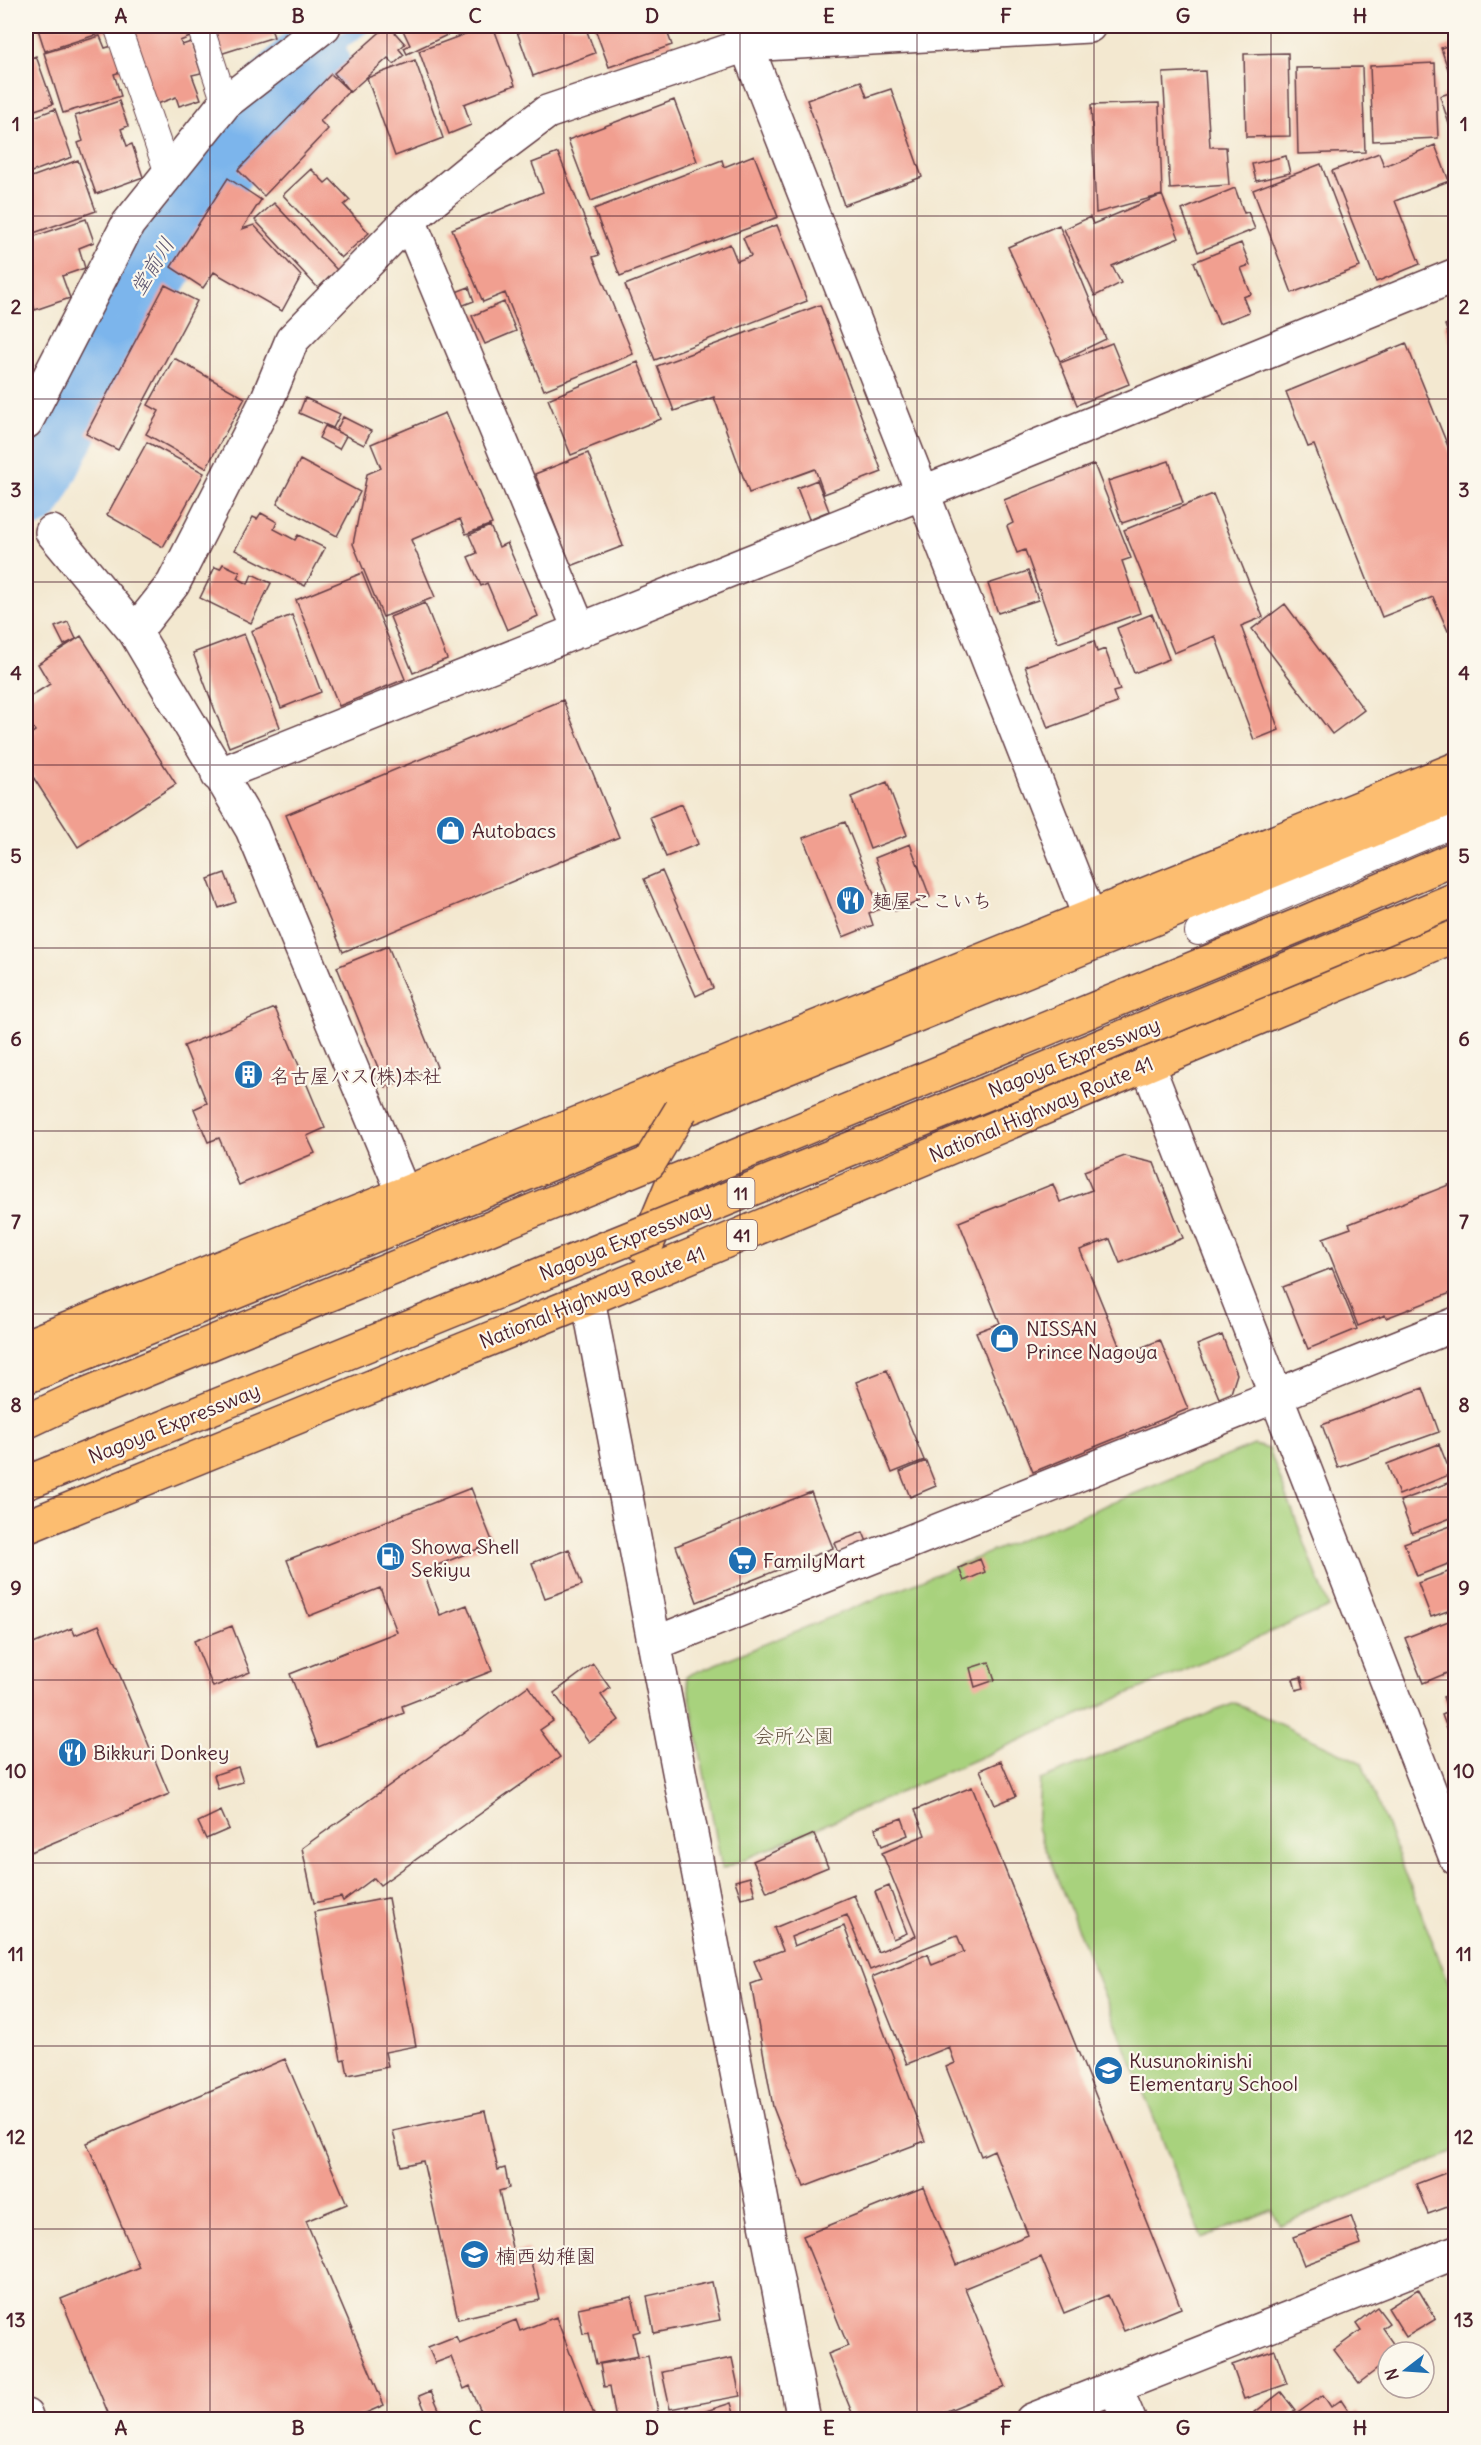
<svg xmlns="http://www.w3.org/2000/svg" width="1481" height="2445" font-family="Delius,'Klee One',sans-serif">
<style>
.green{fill:#a8d27d;stroke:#797854;stroke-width:1.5}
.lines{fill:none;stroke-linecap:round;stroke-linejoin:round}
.stream{stroke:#7bb5ec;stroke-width:14}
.river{stroke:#7bb5ec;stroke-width:80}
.building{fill:#f19f90}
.lane-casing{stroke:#633d44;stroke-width:28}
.street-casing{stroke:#633d44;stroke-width:36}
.highway-casing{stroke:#633d44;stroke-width:36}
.lane{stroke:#fff;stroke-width:26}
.street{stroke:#fff;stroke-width:33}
.highway{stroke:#fcbd6f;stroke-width:33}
.highway-bridge-casing{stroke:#633d44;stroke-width:36;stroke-linecap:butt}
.highway-bridge{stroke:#fcbd6f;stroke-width:33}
.grid{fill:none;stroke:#4a1f2b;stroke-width:1.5;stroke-opacity:0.55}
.labels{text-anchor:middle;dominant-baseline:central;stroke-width:4.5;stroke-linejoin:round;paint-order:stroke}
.shield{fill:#fbf7ec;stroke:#7f6065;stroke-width:1.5}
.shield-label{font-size:18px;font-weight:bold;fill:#4a1f2b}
.poi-label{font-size:20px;fill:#4a1f2b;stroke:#fbf7ec;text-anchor:start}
.street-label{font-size:20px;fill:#4a1f2b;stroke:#fbf7ec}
.park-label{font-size:20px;fill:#654;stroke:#fbf7ec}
.water-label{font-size:21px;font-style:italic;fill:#5b546f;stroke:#fbf7ec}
.neatline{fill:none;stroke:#4a1f2b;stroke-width:2}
.grid-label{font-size:20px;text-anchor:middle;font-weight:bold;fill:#4a1f2b}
</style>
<rect width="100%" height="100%" fill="#fbf7ec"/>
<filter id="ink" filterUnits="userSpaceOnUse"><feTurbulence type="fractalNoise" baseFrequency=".0167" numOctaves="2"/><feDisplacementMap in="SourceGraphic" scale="12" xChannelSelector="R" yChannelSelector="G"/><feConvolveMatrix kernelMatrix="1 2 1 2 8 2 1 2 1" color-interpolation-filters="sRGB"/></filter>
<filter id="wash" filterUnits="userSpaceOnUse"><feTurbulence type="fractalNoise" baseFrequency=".008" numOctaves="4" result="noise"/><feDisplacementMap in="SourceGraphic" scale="24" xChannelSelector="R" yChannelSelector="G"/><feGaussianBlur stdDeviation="1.35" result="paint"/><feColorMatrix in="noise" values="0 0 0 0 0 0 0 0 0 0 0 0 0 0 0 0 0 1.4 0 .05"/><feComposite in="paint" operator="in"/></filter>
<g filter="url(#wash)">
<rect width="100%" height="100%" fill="#f3e8d0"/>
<path class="green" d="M1254 1445 1269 1449 1329 1607 722 1869 686 1676Z
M1235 1703 1362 1763 1455 1999V2152L1280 2225 1272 2210 1202 2238 1037 1828 1040 1780Z"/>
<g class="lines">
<path class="stream" d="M310 64 364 26"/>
<path class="river" d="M26 489 86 372 220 157 310 64"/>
</g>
<g id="blocks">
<path class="building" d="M37 26H106L108 31 45 51Z
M127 26H186L190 37 180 41 182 45 191 42 201 73 192 75 201 99 179 106 176 97 152 106Z
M208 26H270L274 37 217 55Z
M387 26H389L405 44 399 49 404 55 394 64 388 58 350 92 334 73Z
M401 26H466L407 54 404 48 410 45Z
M487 26H493L515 85 464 104 471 125 449 134 419 51Z
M515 26H585L595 53 533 76Z
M594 26H665L672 45 609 67Z
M100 36 105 48 119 44 127 70 114 74 121 96 63 113 44 53Z
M1456 43V90H1455L1441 48Z
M1288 53 1290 136 1246 137 1244 54Z
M36 56 53 104 26 113V60Z
M415 60 443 138 395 156 367 78Z
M1435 63 1438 138 1373 141 1370 66Z
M1362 67 1365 152 1298 154 1296 68Z
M1205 71 1210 147H1226L1229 185 1170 189 1163 73Z
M331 74 349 91 320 121 328 129 264 196 238 170Z
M861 81 867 97 891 89 922 177 844 205 807 100Z
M1456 91V132L1452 133 1440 96Z
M674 100 697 161 591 201 568 140Z
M119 101 128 126 121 129 127 146 132 144 143 177 96 194 78 143 83 141 75 116Z
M1159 103 1162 195 1096 213 1091 105Z
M55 109 72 157 26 174V120Z
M1435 145 1449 181 1395 201 1420 264 1376 282 1332 171 1379 153 1384 166Z
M558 153 599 255 593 257 633 354 544 390 505 293 483 302 452 229 543 192 532 163Z
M754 155 778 217 620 276 594 209 722 160 724 167Z
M1286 156 1290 173 1256 181 1252 164Z
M78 160 96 211 28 235 26 228V179Z
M1321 164 1360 267 1292 293 1253 190Z
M311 169 325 183 330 179 350 200 344 205 369 233 341 258 283 195Z
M228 178 261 200 242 229 254 225 301 276 282 311 214 272 203 288 171 267Z
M1235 188 1244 213 1248 212 1255 229 1198 252 1182 210Z
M1162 195 1179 238 1112 266 1121 283 1095 296 1064 229 1090 217 1093 224Z
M274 203 337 270 318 288 255 220Z
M86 219 94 242 79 248 85 268 62 276 70 298 35 310 26 282V239Z
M777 225 807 301 655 360 625 285 730 244 737 261 751 256 743 238Z
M1059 225 1106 339 1060 361 1008 247Z
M1241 243 1250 265 1241 268 1251 294 1243 297 1249 312 1219 324 1194 262Z
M165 285 197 301 118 450 86 434Z
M469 287 474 301 461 306 456 292Z
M504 302 516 331 485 344 472 316Z
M820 305 882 472 824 494 815 469 749 493 714 397 674 411 657 366Z
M1456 321V353H1455L1445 325Z
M1112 343 1129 384 1077 405 1060 363Z
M1406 343 1456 466V628L1448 631 1433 597 1382 617 1314 445 1308 447 1286 392Z
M174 358 245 398 206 468 146 434 159 411 148 405Z
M638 362 661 419 571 455 548 399Z
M305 398 340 414 333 428 299 413Z
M445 413 492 524 466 534 460 519 411 540 435 597 383 617 353 544 367 474 381 468 371 444Z
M343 417 371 431 364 445 336 431Z
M325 426 346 436 339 449 319 438Z
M147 442 204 473 163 547 107 515Z
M588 453 623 546 571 566 535 474Z
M300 460 360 492 337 536 277 504Z
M1169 461 1183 503 1122 523 1108 481Z
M1094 464 1131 558 1122 561 1140 613 1058 643 1025 550 1017 553 1007 526 1013 523 1004 500Z
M817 480 829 511 809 519 797 488Z
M1213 494 1263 617 1241 626 1279 730 1254 740 1215 636 1174 653 1124 530Z
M261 513 277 522 274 529 295 540 298 535 325 548 305 586 235 550 253 517 257 519Z
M490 526 499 547 507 543 538 616 507 630 487 583 481 586 468 557 477 553 469 535Z
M223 564 240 572 237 578 248 584 252 574 271 583 251 623 200 598 215 567 220 569Z
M1028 571 1038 600 998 613 988 584Z
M362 573 405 679 339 706 296 600Z
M425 603 447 659 413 673 390 617Z
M1285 604 1364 710 1332 734 1252 629Z
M1152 614 1169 659 1134 673 1117 628Z
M292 615 321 692 281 708 251 631Z
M68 622 76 639 64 645 55 627Z
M244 634 280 727 229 747 193 653Z
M81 636 176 784 78 847 26 766V737L35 731 26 715V699L50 684 38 664Z
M1094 641 1097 652 1105 649 1120 690 1113 692 1117 703 1048 728 1025 666Z
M563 700 619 837 343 952 286 815Z
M887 782 907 835 870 849 851 797Z
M682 804 698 844 666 857 650 817Z
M845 822 880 909 869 913 873 925 843 937 803 838Z
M910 844 930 897 895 911 875 858Z
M662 871 713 988 696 996 644 879Z
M225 873 236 902 219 908 208 879Z
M388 946 437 1067 386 1087 337 967Z
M275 1008 325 1128 307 1136 315 1153 239 1185 219 1138 208 1142 194 1109 207 1103 184 1046Z
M1125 1156 1154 1163 1183 1238 1120 1263 1110 1239 1080 1250 1123 1355 1160 1340 1188 1409 1033 1472 976 1332 1000 1323 959 1222 1053 1184 1060 1202 1092 1190 1084 1171Z
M1456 1182V1291L1386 1318 1385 1315 1358 1326 1323 1238 1351 1228 1349 1224Z
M1332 1268 1357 1329 1308 1349 1283 1287Z
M1222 1335 1237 1374 1231 1393 1219 1398 1197 1345Z
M887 1370 924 1460 892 1473 856 1382Z
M1423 1388 1439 1432 1338 1468 1322 1425Z
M1439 1444 1451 1474 1399 1495 1387 1464Z
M926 1461 936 1486 910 1497 900 1472Z
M1453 1481 1456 1487V1516L1412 1533 1400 1501Z
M471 1488 493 1543 423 1571 440 1615 467 1605 492 1671 402 1706 404 1713 318 1747 290 1674 397 1632 380 1588 309 1616 287 1560Z
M811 1492 833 1548 697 1602 676 1546Z
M1456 1524V1561L1417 1576 1404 1543Z
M863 1532 867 1542 839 1553 835 1543Z
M569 1549 582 1585 545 1598 532 1563Z
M980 1559 985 1572 964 1581 959 1568Z
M1456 1569V1608L1431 1617 1418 1583Z
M1456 1618V1674L1454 1670 1423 1683 1405 1638Z
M99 1625 169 1794 26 1854V1647L72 1628 75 1635Z
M232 1626 250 1672 213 1687 194 1641Z
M989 1662 995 1680 975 1687 970 1668Z
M593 1664 610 1688 601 1695 619 1720 589 1742 554 1693Z
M1301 1677 1304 1688 1296 1690 1293 1679Z
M528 1686 553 1721 540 1730 560 1757 380 1885 374 1878 343 1901 341 1897 314 1903 302 1848Z
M1456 1692V1736L1451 1738 1442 1715 1449 1712 1443 1697Z
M1001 1761 1016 1796 995 1805 980 1770Z
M238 1767 243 1782 218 1789 214 1775Z
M972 1787 1181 2308 1124 2331 1108 2295 1064 2313 1041 2257 965 2288 1005 2387 925 2420H855L828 2354 848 2346 803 2236 924 2187 956 2265 1028 2235 994 2150 981 2156 946 2067 955 2063 949 2047 907 2064 872 1977 928 1954 932 1965 964 1952 957 1935 870 1970 847 1915 791 1937 794 1946 844 1926 925 2141 804 2187 773 2107 751 1984 762 1980 754 1961 783 1950 774 1928 854 1895 878 1952 916 1936 882 1853 925 1835 915 1810Z
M221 1811 229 1829 206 1839 198 1822Z
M902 1818 908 1835 882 1846 875 1828Z
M814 1834 828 1867 767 1892 753 1861Z
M750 1877 755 1895 741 1898 735 1881Z
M889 1886 907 1933 893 1939 875 1892Z
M388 1898 416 2046 385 2052 388 2067 348 2075 345 2059 341 2060 314 1912Z
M285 2059 347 2204 306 2221 384 2405 350 2420H111L61 2299 139 2267 87 2143Z
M485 2111 498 2170 505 2168 509 2188 499 2191 513 2252 528 2249 540 2300 458 2319 423 2161 401 2166 393 2131Z
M1456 2169V2204L1428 2214 1416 2184Z
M1351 2216 1361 2244 1304 2265 1293 2237Z
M712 2282 720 2320 654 2333 647 2296Z
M1418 2289 1436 2319 1406 2337 1388 2308Z
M632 2297 640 2331 633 2333 638 2356 596 2364 589 2333 583 2334 578 2308Z
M1377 2307 1389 2323 1382 2328 1399 2352H1388V2361L1359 2383 1334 2350 1361 2330 1356 2323Z
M556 2317 596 2420H454L480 2409 470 2386 464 2389 451 2357 435 2363 428 2347 456 2336 459 2343 516 2320 520 2331Z
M1275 2350 1287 2384 1244 2399 1232 2365Z
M648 2356 658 2412 616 2420 610 2386 604 2387 600 2364Z
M732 2358 740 2396 670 2409 662 2372Z
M431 2391 442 2416 429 2420 419 2396Z
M1281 2392 1295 2410 1283 2420H1259L1254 2413Z
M1323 2395 1331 2407 1341 2400 1351 2415 1357 2411 1363 2420H1288Z
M731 2403 736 2420H681V2419Z
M663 2413 665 2420H646L645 2419Z"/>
</g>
</g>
<g filter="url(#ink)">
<use href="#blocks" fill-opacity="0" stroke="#633d44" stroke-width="1.5"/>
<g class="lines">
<defs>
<path id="lane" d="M117 26 168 173
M200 26 225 103
M1198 932 1456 823"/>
<path id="street" d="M739 27 1090 918
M409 220 580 631
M26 422 128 224 225 103 324 26
M52 532 135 632 252 829 404 1194
M135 632 173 584 268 398 292 340 409 220 470 170 547 112 746 45 1089 26
M218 775 922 493 1456 275
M1147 1064 1456 1858
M588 1299 804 2420
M656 1643 1456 1324
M1115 2387 1129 2420
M26 2416 27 2420
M1032 2420 1456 2252"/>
<path id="highway" d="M642 1245 648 1242 673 1182 1304 923 1456 858
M26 1346 1456 769
M26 1377 1456 796
M26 1527 588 1299 1456 935"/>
</defs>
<use href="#lane" class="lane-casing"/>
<use href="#street" class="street-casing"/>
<use href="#highway" class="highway-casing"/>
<use href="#lane" class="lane"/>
<use href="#street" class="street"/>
<use href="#highway" class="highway"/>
<defs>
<path id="highway-bridge" d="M26 1422 75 1399 649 1163 681 1110
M26 1483 988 1093 1456 899"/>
</defs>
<use href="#highway-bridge" class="highway-bridge-casing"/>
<use href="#highway-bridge" class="highway-bridge"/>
</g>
</g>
<path class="grid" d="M210 26V2420M387 26V2420M564 26V2420M740 26V2420M917 26V2420M1094 26V2420M1271 26V2420M26 216H1456M26 399H1456M26 582H1456M26 765H1456M26 948H1456M26 1131H1456M26 1314H1456M26 1497H1456M26 1680H1456M26 1863H1456M26 2046H1456M26 2229H1456"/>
<defs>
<symbol id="shop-disc" viewBox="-11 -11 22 22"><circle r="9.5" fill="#1f6fb2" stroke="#fbf7ec"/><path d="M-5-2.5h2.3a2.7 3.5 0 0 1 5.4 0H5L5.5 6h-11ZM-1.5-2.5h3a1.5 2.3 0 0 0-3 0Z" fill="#fff"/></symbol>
<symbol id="restaurant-disc" viewBox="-11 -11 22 22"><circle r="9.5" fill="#1f6fb2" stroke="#fbf7ec"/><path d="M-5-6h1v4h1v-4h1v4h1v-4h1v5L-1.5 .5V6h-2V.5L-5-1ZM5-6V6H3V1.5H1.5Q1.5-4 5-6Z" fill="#fff"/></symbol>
<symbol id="building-disc" viewBox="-11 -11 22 22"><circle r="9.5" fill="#1f6fb2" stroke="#fbf7ec"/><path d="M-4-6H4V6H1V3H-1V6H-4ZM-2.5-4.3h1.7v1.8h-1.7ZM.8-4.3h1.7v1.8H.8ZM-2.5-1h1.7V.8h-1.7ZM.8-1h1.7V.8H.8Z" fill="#fff"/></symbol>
<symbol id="fuel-disc" viewBox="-11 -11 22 22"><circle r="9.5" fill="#1f6fb2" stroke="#fbf7ec"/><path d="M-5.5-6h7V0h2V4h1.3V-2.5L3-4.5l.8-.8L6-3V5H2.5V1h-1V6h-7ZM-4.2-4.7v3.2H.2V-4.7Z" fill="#fff"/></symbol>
<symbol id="supermarket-disc" viewBox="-11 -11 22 22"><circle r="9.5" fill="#1f6fb2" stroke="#fbf7ec"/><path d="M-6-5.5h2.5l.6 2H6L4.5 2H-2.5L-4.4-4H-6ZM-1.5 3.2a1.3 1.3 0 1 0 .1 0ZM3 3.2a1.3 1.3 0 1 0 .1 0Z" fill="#fff"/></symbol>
<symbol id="school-disc" viewBox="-11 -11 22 22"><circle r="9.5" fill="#1f6fb2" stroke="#fbf7ec"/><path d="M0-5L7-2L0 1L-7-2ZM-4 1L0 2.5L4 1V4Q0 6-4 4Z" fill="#fff"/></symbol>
</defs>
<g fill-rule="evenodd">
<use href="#shop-disc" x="434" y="814" width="33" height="33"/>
<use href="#restaurant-disc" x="834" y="884" width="33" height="33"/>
<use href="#building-disc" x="232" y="1058" width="33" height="33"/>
<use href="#shop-disc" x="988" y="1322" width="33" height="33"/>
<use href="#fuel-disc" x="374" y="1540" width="33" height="33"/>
<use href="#supermarket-disc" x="726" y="1544" width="33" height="33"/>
<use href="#restaurant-disc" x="56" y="1736" width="33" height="33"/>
<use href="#school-disc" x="1092" y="2054" width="33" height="33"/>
<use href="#school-disc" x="458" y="2238" width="33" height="33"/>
</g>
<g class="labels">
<g class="shield">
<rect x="727.5" y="1178" width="27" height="30" rx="4.5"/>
<rect x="727" y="1220" width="30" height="30" rx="4.5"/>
</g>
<g class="shield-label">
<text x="741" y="1193">11</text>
<text x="742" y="1235">41</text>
</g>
<g class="poi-label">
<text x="472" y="830">Autobacs</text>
<text x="872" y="900">麺屋ここいち</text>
<text x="270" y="1075">名古屋バス(株)本社</text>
<text x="1026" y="1328">NISSAN<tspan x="1026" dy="23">Prince Nagoya</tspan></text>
<text x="411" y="1546">Showa Shell<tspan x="411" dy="23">Sekiyu</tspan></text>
<text x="763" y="1560">FamilyMart</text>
<text x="93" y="1752">Bikkuri Donkey</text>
<text x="1129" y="2060">Kusunokinishi<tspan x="1129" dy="23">Elementary School</tspan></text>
<text x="496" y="2255">楠西幼稚園</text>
</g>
<g class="street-label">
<text transform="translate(1074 1057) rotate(-22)">Nagoya Expressway</text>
<text transform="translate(1041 1109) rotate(-23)">National Highway Route 41</text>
<text transform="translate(625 1240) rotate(-22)">Nagoya Expressway</text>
<text transform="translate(592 1297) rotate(-22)">National Highway Route 41</text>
<text transform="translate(174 1423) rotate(-22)">Nagoya Expressway</text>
</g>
<g class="park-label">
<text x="794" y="1735">会所公園</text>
</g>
<g class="water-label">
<text transform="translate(152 266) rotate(-58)">堂前川</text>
</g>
</g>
<rect width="1481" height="2445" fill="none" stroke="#fbf7ec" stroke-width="66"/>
<g transform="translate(1406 2370) rotate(253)"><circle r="28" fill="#fbf7ec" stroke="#b4a19f" stroke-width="1.5"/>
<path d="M0-4.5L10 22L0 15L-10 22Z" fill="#1f6fb2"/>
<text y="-9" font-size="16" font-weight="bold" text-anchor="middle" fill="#4a1f2b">N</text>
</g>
<rect x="33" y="33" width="1415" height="2379" class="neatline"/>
<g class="grid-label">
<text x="121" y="23">A</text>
<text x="298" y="23">B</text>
<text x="475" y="23">C</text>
<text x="652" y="23">D</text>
<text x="829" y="23">E</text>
<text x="1006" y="23">F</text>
<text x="1183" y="23">G</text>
<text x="1360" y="23">H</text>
<text x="16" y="131">1</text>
<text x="1464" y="131">1</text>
<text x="16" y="314">2</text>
<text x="1464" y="314">2</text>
<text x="16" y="497">3</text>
<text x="1464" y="497">3</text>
<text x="16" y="680">4</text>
<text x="1464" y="680">4</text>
<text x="16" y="863">5</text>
<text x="1464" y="863">5</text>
<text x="16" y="1046">6</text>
<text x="1464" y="1046">6</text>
<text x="16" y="1229">7</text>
<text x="1464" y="1229">7</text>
<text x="16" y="1412">8</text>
<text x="1464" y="1412">8</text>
<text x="16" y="1595">9</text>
<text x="1464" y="1595">9</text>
<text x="16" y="1778">10</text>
<text x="1464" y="1778">10</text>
<text x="16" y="1961">11</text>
<text x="1464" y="1961">11</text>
<text x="16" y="2144">12</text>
<text x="1464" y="2144">12</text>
<text x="16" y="2327">13</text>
<text x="1464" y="2327">13</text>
<text x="121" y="2435">A</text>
<text x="298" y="2435">B</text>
<text x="475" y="2435">C</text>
<text x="652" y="2435">D</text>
<text x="829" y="2435">E</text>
<text x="1006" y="2435">F</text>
<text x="1183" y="2435">G</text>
<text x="1360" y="2435">H</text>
</g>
</svg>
